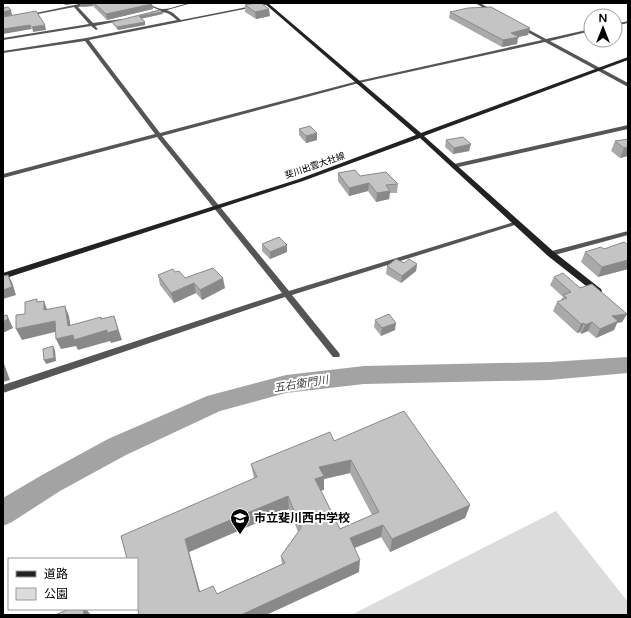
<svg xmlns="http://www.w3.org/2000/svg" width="631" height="618" font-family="'Varela Round','Noto Sans JP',sans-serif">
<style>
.green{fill:#dcdcdc}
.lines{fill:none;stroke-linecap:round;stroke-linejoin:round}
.river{fill:#a3a3a3;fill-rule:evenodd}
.street{fill:#555;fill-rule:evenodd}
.secondary{fill:#222;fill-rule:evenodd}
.wall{fill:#a9a9a9;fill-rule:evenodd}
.shaded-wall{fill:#898989}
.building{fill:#c4c4c4;stroke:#898989;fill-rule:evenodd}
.labels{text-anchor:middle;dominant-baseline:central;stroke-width:4;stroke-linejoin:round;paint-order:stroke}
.far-street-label{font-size:9px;fill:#000;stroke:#fff}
.water-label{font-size:11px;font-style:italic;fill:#444;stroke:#fff}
.near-poi-label{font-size:12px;font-weight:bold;fill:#000;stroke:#fff;text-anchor:start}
</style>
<rect width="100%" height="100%" fill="#fff"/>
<path class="green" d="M556 511 628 602V615H351Z"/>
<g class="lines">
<path class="river" d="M628 357V373L549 380 364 384 286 393 220 411 126 455 60 491 12 522 3 526V498L42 475 108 439 207 396 286 375 364 366 549 362Z"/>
<path class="street" d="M84 3H92L78 7 93 23 122 19 124 20 95 26 98 29 96 30 91 26 3 40V38L89 24 74 7 28 16 26 15Z
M143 3C150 3 155 8 162 9 169 10 183 3 192 3L167 10 173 13 181 20 267 3H275L89 40 160 133 358 81 542 40 518 27V26L520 25 546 39 591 29V31L550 41 628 83V87L545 42 359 83 162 136 289 291 514 222 516 221 519 223 518 224 292 295 339 353 340 355 339 357H333L285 297 3 393V385L282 293 157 137 3 178V174L155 134 85 41 3 53V51L86 38 177 20C164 9 165 13 151 14V12L159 10Z
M475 3H480L496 12 493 13Z
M628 21V23L615 26V24Z
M628 125V129L454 168 451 166 454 164Z
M628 231V235L551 256 547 254 548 252Z"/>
<path class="secondary" d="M264 3H268L421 133 628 57V60L424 136 554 252 601 289 602 291 601 293H595L548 256 420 138 303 181 3 279V273L299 179 416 135Z"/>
</g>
<path class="wall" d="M63 3H150L152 4 153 9 107 20 93 6 81 7 80 3 65 5Z
M245 5 270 16 256 19 245 12Z
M450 12 530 28 528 35 518 37 517 44 502 47 449 18Z
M163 14 142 18 145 22V25L118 30 113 24 112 22Z
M299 129 317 133V140L306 143 299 135Z
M628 139V156L620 158 611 151 615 141Z
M446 140 469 151 453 154 445 147Z
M338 173 360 176 398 184 397 193H390L389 199 376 202 368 191 349 196 338 181Z
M262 244 287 245V252L270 259 262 251Z
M628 245V269L598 277 581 262 585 252Z
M404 263 417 264 416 271 401 283 386 274 387 266Z
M175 272 185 278 225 288 202 300 196 293 174 303 160 285 158 275Z
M554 277 580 288 627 314 622 322 617 323 614 330 596 338 588 331 581 334 580 332 577 333 553 311 557 302 561 300 563 297 550 285Z
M375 320 395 330 381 336 374 327Z
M334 441 470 505 465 518 390 552 381 537 355 548 359 572 266 615H139L137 606 254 479 251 464ZM350 473 372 515 340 529 321 490H324V479ZM289 509 298 532 281 556 282 564 217 594 200 591 189 552Z"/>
<path class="shaded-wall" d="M64 3H92L93 6 81 7 80 3 65 5Z
M152 4 153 9 107 20 106 14Z
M269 9 270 16 256 19 255 12Z
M11 10 12 15 3 17V12Z
M162 12 163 14 140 19 139 16Z
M145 22V25L118 30 117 27Z
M30 25 32 29 3 34V29Z
M45 25 46 30 33 32 32 27Z
M530 28 528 35 518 37 517 44 502 47 503 40 511 33Z
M317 133V140L306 143V136Z
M471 144 469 151 453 154 454 148Z
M628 147V156L620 158 624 148Z
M369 183 368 191 349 196V188Z
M390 191 389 199 376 202 377 193Z
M287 245V252L270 259V252Z
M628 260V269L598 277 602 267Z
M417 264 416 271 401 283 402 276Z
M8 275 12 282 16 295 3 299V290Z
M223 278 225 288 202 300 200 290Z
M194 283 196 293 174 303 171 293Z
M44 301 48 312 44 310Z
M65 306 69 316 72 335 114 316 122 340 111 343 110 341 78 350 76 346 61 349 56 339 68 326Z
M627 314 622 322 617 323 614 330 596 338 600 329 612 316Z
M7 315 13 328 3 333V322Z
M55 321 59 331 22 340 16 329Z
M592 322 588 331 581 334 585 325Z
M396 323 395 330 381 336 382 328Z
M584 323 580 332 577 333 581 324Z
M53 346 55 350 56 361 46 364 44 360Z
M3 361 10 380 3 382Z
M351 460 350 473 324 479V490L315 492V479L319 467Z
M288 496 289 509 189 552 203 603 199 592 185 539Z
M470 505 465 518 390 552 392 539Z
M383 525 381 537 349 550 350 538Z
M360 560 359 572 266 615H241Z
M83 609H86L91 615H84Z"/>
<path class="building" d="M94 3H150L152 4 106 14Z
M255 3H261L269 9 255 12 245 5Z
M8 7 11 10 3 12V8Z
M491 7 530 28 511 33 519 37 503 40 450 12 468 8Z
M160 10 162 12 139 16 145 22 117 27 112 22Z
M36 11 45 25 32 27 30 25 3 29V17Z
M310 126 317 133 306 136 299 129Z
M463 137 471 144 454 148 446 140Z
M628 139V147L624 148 615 141Z
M355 170 360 176 386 172 398 184 386 185 390 191 377 193 369 183 349 188 338 173Z
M279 237 287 245 270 252 262 244Z
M624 242 628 245V260L602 267 585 252 601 247 604 249Z
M396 259 404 263 409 259 417 264 402 276 387 266Z
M213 268 223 278 200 290 194 283 171 293 158 275 173 269 175 272 179 271 185 278Z
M563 273 580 288 592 284 627 314 612 316 618 321 600 329 592 322 585 325 584 323 581 324 557 302 567 298 563 295 571 292 554 277Z
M8 275 12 287 3 290V276Z
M37 299V302L44 301V310L65 306 68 326 101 317V319L114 316 118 330 107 333V330L74 340 73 335 56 339 55 321 16 329V315L25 314V302Z
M389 314 396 323 382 328 375 320Z
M7 315 8 319 3 322V316Z
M53 346 54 358 44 360 43 349Z
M404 411 470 505 392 539 383 525 350 538 360 560 241 615H139L137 606V559H127L121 536 257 477 251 464 330 432 334 441ZM351 460 379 512 340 529 315 479 324 476 319 467ZM288 496 301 528 281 556 285 563 217 594 213 586 199 592 185 539Z
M69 609H83L84 615H55Z"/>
<defs>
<symbol id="school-pin" viewBox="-11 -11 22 30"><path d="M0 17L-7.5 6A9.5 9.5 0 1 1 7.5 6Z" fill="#000" stroke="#fff"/><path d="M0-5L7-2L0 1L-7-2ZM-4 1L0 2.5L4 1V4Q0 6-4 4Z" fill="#fff"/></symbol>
</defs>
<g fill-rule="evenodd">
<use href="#school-pin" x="229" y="507" width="22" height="30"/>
</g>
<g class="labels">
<g class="far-street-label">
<text transform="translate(315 166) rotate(-19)">斐川出雲大社線</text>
</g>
<g class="water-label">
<text transform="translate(301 384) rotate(-9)">五右衛門川</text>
</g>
<g class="near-poi-label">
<text x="254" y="518">市立斐川西中学校</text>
</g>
</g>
<rect width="631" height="618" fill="none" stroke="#000000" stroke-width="8"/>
<rect x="8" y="558" width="130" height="52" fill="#ffffff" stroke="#999999"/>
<rect x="16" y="571" width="20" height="6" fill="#222222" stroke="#999999"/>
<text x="44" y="578" font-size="12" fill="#000000">道路</text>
<rect x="16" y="588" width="20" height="12" fill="#dcdcdc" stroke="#999999"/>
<text x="44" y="598" font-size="12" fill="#000000">公園</text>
<g transform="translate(603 28)"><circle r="19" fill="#ffffff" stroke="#999999"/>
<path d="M0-3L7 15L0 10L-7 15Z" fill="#000000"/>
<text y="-6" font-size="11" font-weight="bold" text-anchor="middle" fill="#000000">N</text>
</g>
</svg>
